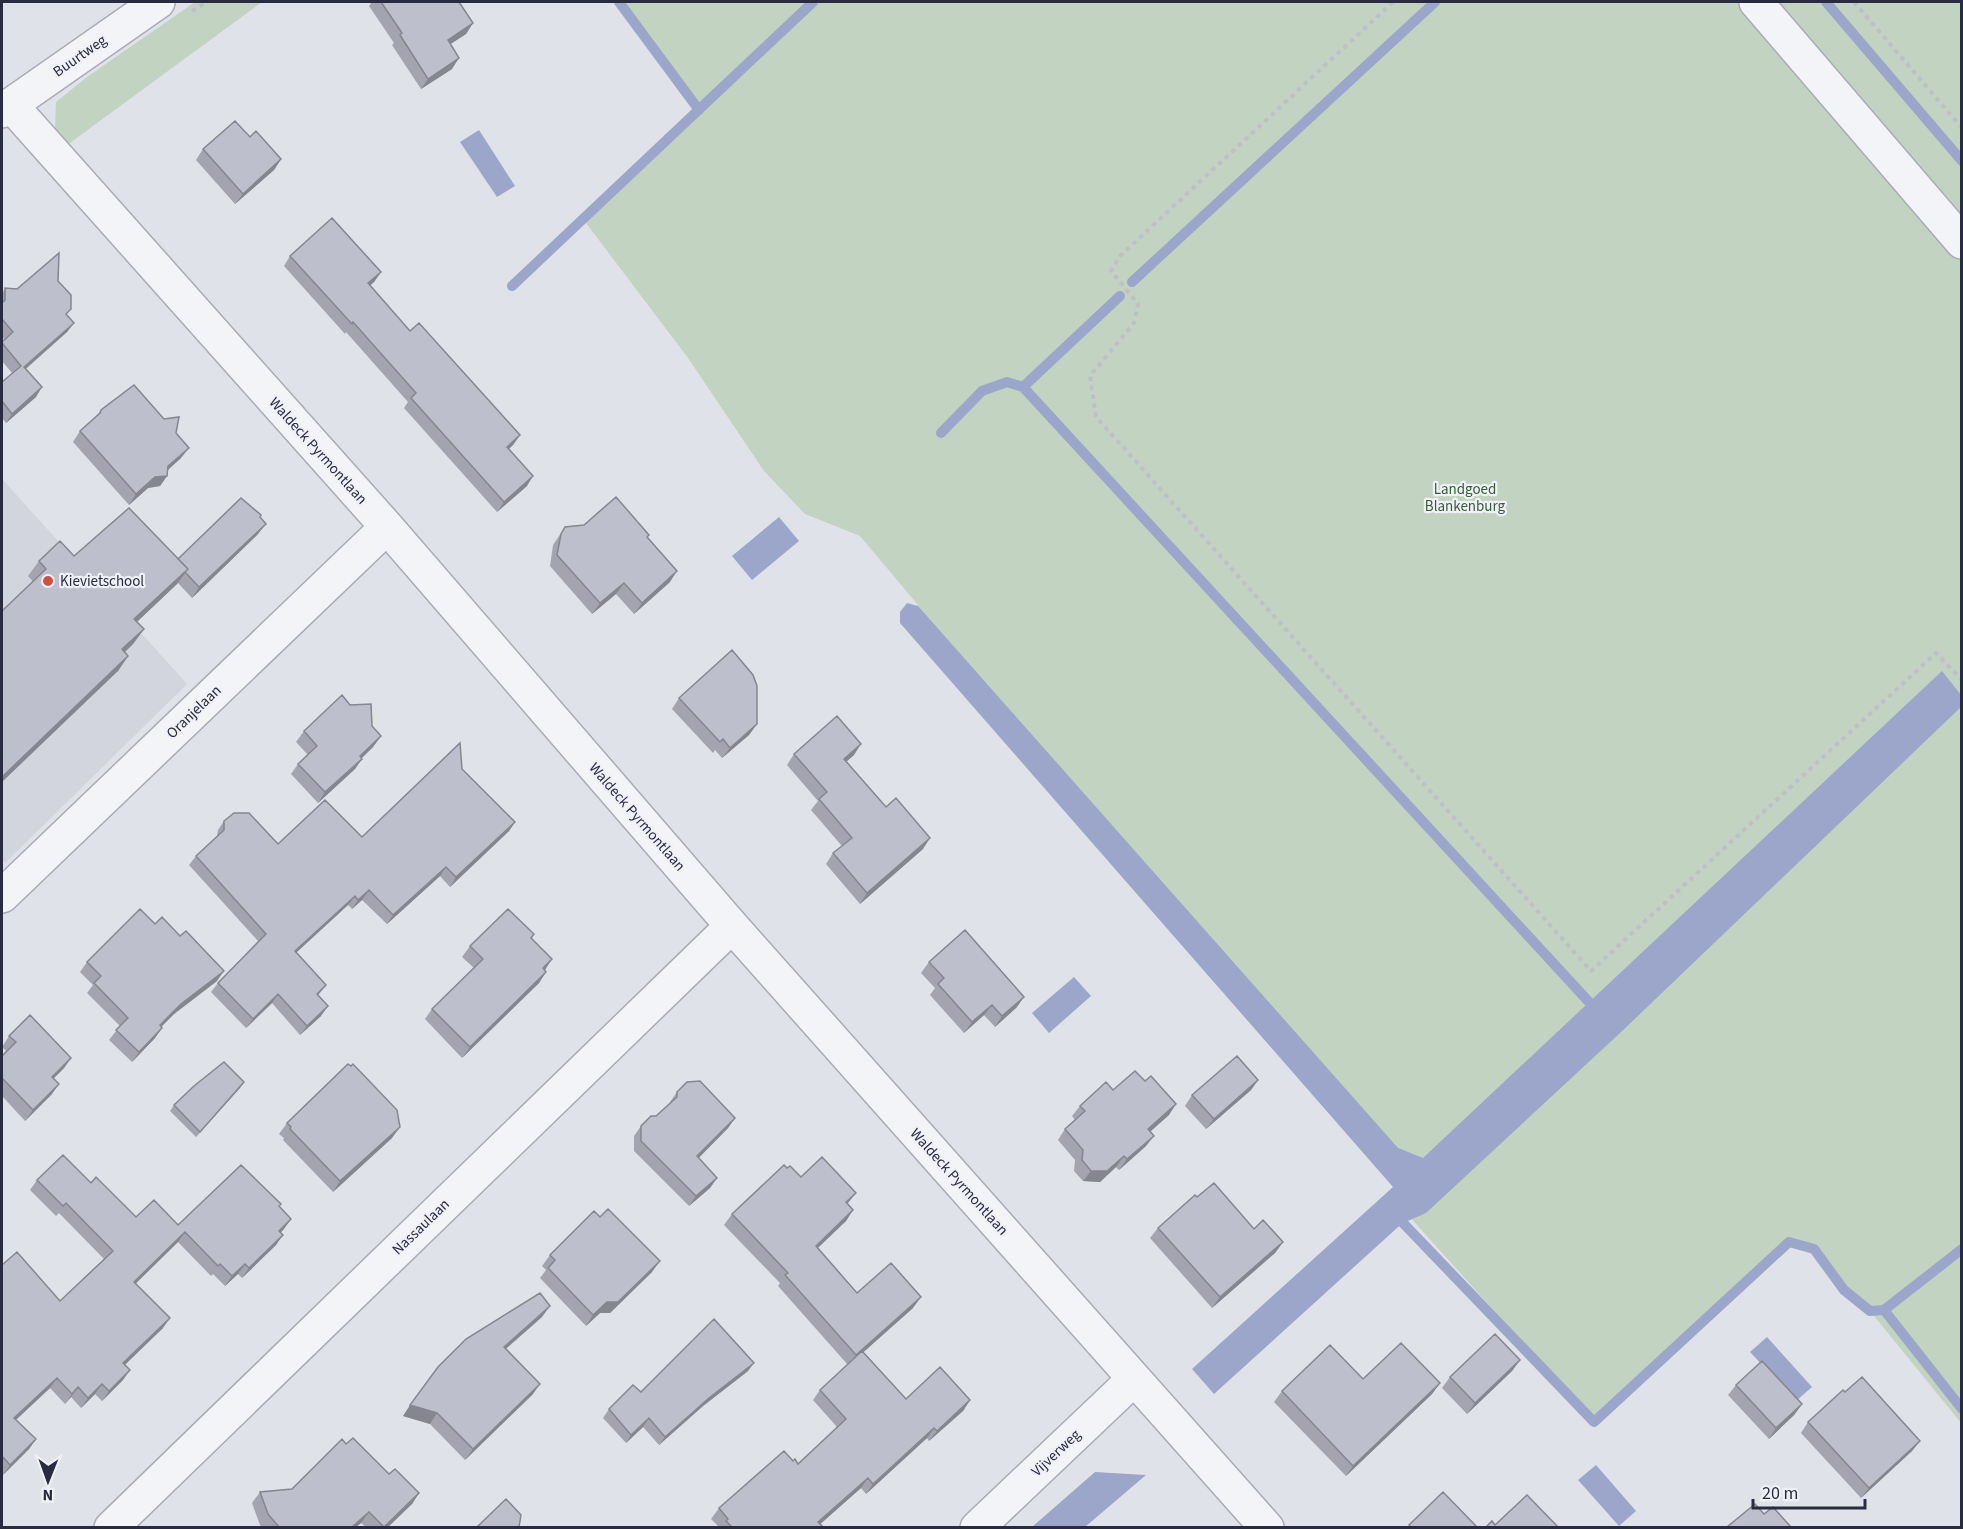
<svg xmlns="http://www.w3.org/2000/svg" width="1963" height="1529" font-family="'Source Sans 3',sans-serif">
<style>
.built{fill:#d2d4de}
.green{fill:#c2d3c1}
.water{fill:#9ba6ca}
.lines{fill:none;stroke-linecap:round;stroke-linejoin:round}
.stream{stroke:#9ba6ca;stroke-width:10}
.minor-casing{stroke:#a9abb7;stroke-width:36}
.path{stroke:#bec0c8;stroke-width:4;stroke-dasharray:4.5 4.5;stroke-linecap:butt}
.minor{stroke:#f3f4f8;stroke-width:33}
.wall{fill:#a3a4af}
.shaded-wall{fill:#85868f}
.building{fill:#bebfcc;stroke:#85868f;stroke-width:1.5}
.poi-dot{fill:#cf5145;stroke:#f0f1f7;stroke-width:2}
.labels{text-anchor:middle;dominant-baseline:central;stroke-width:4.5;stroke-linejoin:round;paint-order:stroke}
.street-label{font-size:15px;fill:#292c41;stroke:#f0f1f7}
.park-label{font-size:15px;fill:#365d38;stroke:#f0f1f7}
.poi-label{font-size:15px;fill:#292c41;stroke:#f0f1f7;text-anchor:start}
</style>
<rect width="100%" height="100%" fill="#e0e2e9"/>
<path class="built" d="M2 479 187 684 5 863 2 859Z"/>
<path class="green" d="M195 2H262L63 148 55 128 56 102 87 77Z
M619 2H1961V1423L1870 1311 1844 1290 1814 1249 1789 1242 1594 1422 1409 1216 1387 1158 913 620 918 605 860 536 805 514 764 471 688 358 583 219 699 110Z"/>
<path class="water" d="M479 130 515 186 497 197 460 142Z
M779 517 799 541 752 580 732 556Z
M907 603 918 606 1398 1148 1423 1158 1942 671 1961 695V707L1620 1033 1426 1213 1403 1223 1397 1228 1214 1394 1192 1369 1393 1187 900 623V612Z
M1074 977 1091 996 1049 1033 1032 1013Z
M1767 1337 1812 1387 1796 1401 1750 1352Z
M1596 1465 1636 1511 1619 1526 1578 1480Z
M1095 1472 1146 1475 1085 1527H1032Z"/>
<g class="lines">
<path class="stream" d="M619 2 699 110
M1826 2 1962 161
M1132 282 1435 2
M512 286 813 2
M1120 296 1023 387 1589 1002
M941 433 982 391 1007 382 1023 387
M1403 1223 1594 1422 1789 1242 1814 1249 1844 1290 1870 1311 1884 1310 1962 1249
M1884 1310 1962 1409"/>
<defs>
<path id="minor" d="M1756 2 1962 242
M11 105 387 527 732 926 1267 1528
M2 111 158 2
M2 896 387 527
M111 1528 732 926
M977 1528 1134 1379"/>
</defs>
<use href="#minor" class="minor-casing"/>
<path class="path" d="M1393 2 1120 256 1111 271 1138 304 1134 323 1090 376 1096 417 1591 971 1936 653 1962 680
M1854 2 1962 128
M192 11 207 2"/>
<use href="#minor" class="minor"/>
</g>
<path class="wall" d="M372 2H460V3L473 23 466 34 450 44 452 69 421 89 392 45 394 43 369 6Z
M250 137 281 159 274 170 235 204 196 160 203 149Z
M290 256 381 272 374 282 370 285 410 331 520 435 513 445 509 449 527 486 497 512 404 408 408 402 346 332 345 334 284 266Z
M58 281 67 315 74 323 67 332 26 369 36 397 6 423 2 418V382L12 373 2 361V342L4 339 2 336V294L5 288 17 289Z
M101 410 176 433 181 458 168 470 167 476 160 486 148 488 129 505 73 442 80 431 96 417Z
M260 517 258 534 192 598 178 583 137 622 144 629 133 644 125 652 128 656 118 671 28 576 39 561 74 556 178 559Z
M565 527 647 537 670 582 634 614 616 594 592 614 550 566 553 545Z
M679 698 757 724 749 735 722 758 715 750 713 753 672 709Z
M350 705 381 736 373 747 362 758 355 769 318 803 291 774 298 764 308 755 296 742 304 731Z
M794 754 854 755 846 761 923 849 860 904 826 864 833 853 842 846 811 810 818 801 787 765Z
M462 769 515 822 509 831 450 887 440 876 387 924 362 900 352 909 348 905 296 953 319 994 318 996 321 1016 300 1035 272 1003 246 1028 211 992 218 983 258 941 189 865 196 856 217 836 218 830 224 821 278 844 362 837Z
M155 924 217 981 174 1014 161 1027 155 1038 132 1062 109 1040 120 1026 87 993 93 985 80 972 87 962Z
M532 938 545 970 546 972 539 983 462 1058 425 1019 432 1009 474 968 462 957 470 946Z
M929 962 1017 1007 995 1027 984 1015 964 1033 930 995 935 988 921 973Z
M9 1036 71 1058 64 1068 54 1078 52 1094 25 1121 2 1096V1056L6 1051 2 1047Z
M1258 1080 1251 1090 1206 1129 1185 1106 1192 1095Z
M244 1082 196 1137 170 1111 174 1105Z
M1113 1090 1169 1115 1150 1131 1146 1146 1119 1170 1116 1167 1100 1182 1083 1181 1074 1171 1075 1160 1058 1140 1065 1129 1075 1120 1072 1116 1080 1106Z
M677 1092 735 1118 728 1128 698 1158 717 1178 710 1188 689 1206 634 1151V1136L641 1126 656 1116 670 1104V1102Z
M287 1123 392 1138 333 1192 283 1140 284 1138 279 1134Z
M801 1177 847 1204 853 1210 846 1221 818 1248 857 1293 913 1308 863 1352 906 1399 970 1400 963 1411 929 1441 927 1438 866 1494 861 1488 820 1524 823 1527H719L711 1519 719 1508 793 1461 798 1464 837 1427 813 1400 820 1390 848 1365 778 1286 780 1283 724 1225 732 1214Z
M37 1180 91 1183 136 1217 178 1225 279 1206 284 1229 280 1233 276 1245 242 1278 238 1274 225 1286 213 1274 211 1276 178 1242 136 1283 163 1328 125 1365 123 1380 102 1401 95 1394 81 1408 71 1397 65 1404 50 1388 16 1420 36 1439 29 1449 3 1475 2 1473V1265L60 1301 104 1259 59 1213 56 1216 30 1190Z
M1197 1197 1254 1229 1283 1242 1275 1253 1212 1308 1150 1238 1158 1228Z
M550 1255 652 1272 610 1313H600L586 1326 540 1278 546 1270 542 1266Z
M542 1317 506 1349 533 1394 465 1460 430 1424 403 1416Z
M1520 1360 1512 1371 1467 1414 1442 1388 1450 1377Z
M748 1371 703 1406 659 1445 643 1427 626 1443 603 1418 609 1409 641 1392Z
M1363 1379 1440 1383 1432 1394 1346 1476 1274 1402 1282 1391Z
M1736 1385 1802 1404 1794 1415 1769 1439 1728 1395Z
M1808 1422 1920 1441 1912 1451 1861 1498 1801 1433Z
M346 1444 389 1474 419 1493 412 1504 388 1527H366L361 1523 356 1527H262L260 1525 252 1503 260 1492 292 1489Z"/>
<path class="shaded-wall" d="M473 23 466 34 440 51 448 40Z
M459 58 452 69 421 89 428 79Z
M281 159 274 170 235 204 243 194Z
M381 272 374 282 362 293 368 283Z
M74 323 67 332 17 376 24 367Z
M42 387 36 397 6 423 12 414Z
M520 435 513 445 500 457 507 447Z
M189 448 181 458 161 476H167L160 486 148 488 129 505 136 494Z
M533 476 527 486 497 512 504 502Z
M266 524 258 534 192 598 199 587Z
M188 569 177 584 124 634 134 619Z
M677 571 670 582 634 614 642 603Z
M624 583 616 594 592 614 600 603Z
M144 629 133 644 112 664 122 649Z
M128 656 118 671 2 782V777Z
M757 724 749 735 722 758 730 748Z
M381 736 373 747 352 767 360 756Z
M861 744 854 755 837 770 844 759Z
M362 759 355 769 318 803 325 792Z
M515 822 509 831 450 887 456 877Z
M930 838 923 849 860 904 867 893Z
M446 867 440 876 387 924 393 915Z
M369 890 362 900 352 909 358 900Z
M355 896 348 905 288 960 295 951Z
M552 959 545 970 535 979 543 968Z
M224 971 217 981 174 1014 152 1036 160 1025 181 1004Z
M546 972 539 983 462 1058 470 1047Z
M326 985 319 994 310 1003 317 994Z
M278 994 272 1003 246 1028 253 1019Z
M1024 997 1017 1007 995 1027 1002 1016Z
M992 1005 984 1015 964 1033 972 1022Z
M328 1006 321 1016 300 1035 307 1026Z
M162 1028 155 1038 132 1062 139 1052Z
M71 1058 64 1068 45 1087 52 1077Z
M1258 1080 1251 1090 1206 1129 1214 1119Z
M244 1082 240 1088 196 1137 200 1132Z
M59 1084 52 1094 25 1121 33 1110Z
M1176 1104 1169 1115 1141 1140 1148 1129Z
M735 1118 728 1128 690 1167 697 1156Z
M400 1127 392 1138 333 1192 340 1181Z
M1154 1136 1146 1146 1119 1170 1127 1159Z
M1124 1156 1116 1167 1100 1182 1083 1181 1091 1171Z
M717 1178 710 1188 689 1206 696 1196Z
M856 1193 848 1203 838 1213 846 1202Z
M853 1210 846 1221 808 1257 816 1246Z
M291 1219 284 1229 272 1241 279 1231Z
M185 1232 178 1242 127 1292 134 1282Z
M283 1235 276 1245 242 1278 249 1268Z
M1283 1242 1275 1253 1212 1308 1220 1297Z
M660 1261 652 1272 610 1313H600L586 1326 593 1315 607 1302Z
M245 1264 238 1274 225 1286 232 1276Z
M921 1297 913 1308 848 1366 856 1355Z
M550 1306 542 1317 496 1357 504 1347Z
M170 1318 163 1328 116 1373 123 1363Z
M1520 1360 1512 1371 1467 1414 1475 1403Z
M754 1363 748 1371 703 1406 659 1445 665 1437 709 1398Z
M130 1370 123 1380 102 1401 109 1391Z
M57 1378 50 1388 7 1428 14 1418Z
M1440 1383 1432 1394 1346 1476 1353 1466Z
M102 1384 95 1394 81 1408 88 1398Z
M540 1384 533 1394 465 1460 473 1449Z
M78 1387 71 1397 65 1404 72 1394Z
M970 1400 963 1411 929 1441 937 1431Z
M1802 1404 1794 1415 1769 1439 1776 1428Z
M410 1405 437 1413 430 1424 403 1416Z
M649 1418 643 1427 626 1443 631 1435Z
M934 1428 927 1438 866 1494 873 1484Z
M36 1439 29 1449 3 1475 10 1465Z
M1920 1441 1912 1451 1861 1498 1869 1488Z
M868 1478 861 1488 817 1527 818 1522Z
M419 1493 412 1504 388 1527H384Z
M369 1512 361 1523 356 1527H352Z"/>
<path class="building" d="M381 2H460H459L473 23 448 40 459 58 428 79 400 35 402 33Z
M235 121 250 137 256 131 281 159 243 194 203 149Z
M332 218 381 272 368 283 410 331 419 323 520 435 507 447 533 476 504 502 411 398 416 393 353 322 352 324 290 256Z
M59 253 58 281 71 295V309L66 314 74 323 24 367 42 387 12 414 2 401V382L21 366 2 343V342L13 332 2 319V303L5 300V288L17 289Z
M134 385 164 419 179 417 176 433 189 448 168 466 167 476 155 477 136 494 80 431 100 413 101 410Z
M616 497 649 535 647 537 677 571 642 603 624 583 600 603 557 555 561 534 565 527 584 525Z
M241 498 261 515 260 517 266 524 199 587 185 572 188 569 178 559Z
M129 508 188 569 134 619 144 629 122 649 128 656 2 777V611L46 569 39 561 60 541 74 556Z
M732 650 753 675 757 686V724L730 748 723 739 720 742 679 698Z
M342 695 350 705 371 704 372 726 381 736 360 756 362 759 325 792 298 764 317 746 304 731Z
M837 716 861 744 844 759 886 807 896 798 930 838 867 893 833 853 852 838 819 799 827 792 794 754Z
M460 743 462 769 515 822 456 877 446 867 393 915 369 890 358 900 355 896 295 951 326 985 317 994 328 1006 307 1026 278 994 253 1019 218 983 266 934 196 856 224 830V821L234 813H249L278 844 325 800 362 837Z
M140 909 155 924 162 917 180 936 186 931 224 971 181 1004 160 1025 162 1028 139 1052 116 1030 128 1018 94 983 101 976 87 962Z
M508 909 534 934 531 938 552 959 543 968 546 972 470 1047 432 1009 483 959 470 946Z
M965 930 1024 997 1002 1016 992 1005 972 1022 938 984 944 978 929 962Z
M30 1015 71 1058 52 1077 59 1084 33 1110 2 1078V1056L16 1042 9 1036Z
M1237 1056 1258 1080 1214 1119 1192 1095Z
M224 1062 244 1082 200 1132 174 1105 194 1086Z
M348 1064 351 1066 353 1064 397 1110 400 1127 340 1181 290 1129 291 1127 287 1123Z
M1135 1071 1145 1081 1151 1076 1176 1104 1148 1129 1154 1136 1127 1159 1124 1156 1107 1171H1091L1082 1160 1083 1150 1065 1129 1085 1111 1080 1106 1106 1082 1113 1090Z
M700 1081 735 1118 697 1156 717 1178 696 1196 641 1141V1126L651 1116H656L677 1097V1092L687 1082Z
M63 1155 91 1183 96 1177 136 1217 154 1200 178 1225 241 1165 281 1204 279 1206 291 1219 279 1231 283 1235 249 1268 245 1264 232 1276 220 1264 218 1266 185 1232 134 1282 170 1318 123 1363 130 1370 109 1391 102 1384 88 1398 78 1387 72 1394 57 1378 14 1418 36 1439 10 1465 2 1456V1265L17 1252 60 1301 113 1251 66 1203 63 1206 37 1180Z
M822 1157 856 1193 846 1202 853 1210 816 1246 857 1293 891 1263 921 1297 856 1355 785 1275 788 1273 732 1214 784 1165 787 1168 790 1166 801 1177Z
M1214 1183 1254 1229 1263 1220 1283 1242 1220 1297 1158 1228 1195 1195 1197 1197Z
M608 1209 660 1261 618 1302H607L593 1315 548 1268 555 1260 550 1255 594 1211 600 1217Z
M540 1293 550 1306 504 1347 540 1384 473 1449 437 1413 410 1405 438 1367 466 1339Z
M714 1319 754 1363 709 1398 665 1437 649 1418 631 1435 609 1409 633 1385 641 1392Z
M1495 1334 1520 1360 1475 1403 1450 1377Z
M1401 1343 1440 1383 1353 1466 1282 1391 1330 1345 1363 1379Z
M862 1351 906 1399 940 1367 970 1400 937 1431 934 1428 873 1484 868 1478 818 1522 823 1527H732L726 1521 728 1519 719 1508 784 1451 793 1461 795 1459 798 1464 846 1419 820 1390Z
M1762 1361 1802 1404 1776 1428 1736 1385Z
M1862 1377 1920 1441 1869 1488 1808 1422 1843 1390 1845 1392Z
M353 1438 389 1474 395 1469 419 1493 384 1527 369 1512 352 1527H279L268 1514 260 1492 292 1489 342 1439 346 1444Z
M1443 1492 1477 1527H1411L1409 1525Z
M1527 1495 1558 1527H1486L1492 1521 1495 1525Z
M506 1499 521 1515 519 1527H477Z
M1755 1504 1764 1514 1773 1507 1791 1527H1727Z"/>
<circle class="poi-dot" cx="48" cy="581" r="6"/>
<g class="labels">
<g class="street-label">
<text transform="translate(80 56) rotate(-35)">Buurtweg</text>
<text transform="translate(318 451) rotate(48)">Waldeck Pyrmontlaan</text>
<text transform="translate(194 712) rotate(-44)">Oranjelaan</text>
<text transform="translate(637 817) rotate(49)">Waldeck Pyrmontlaan</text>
<text transform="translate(959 1182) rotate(48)">Waldeck Pyrmontlaan</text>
<text transform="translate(421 1227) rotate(-44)">Nassaulaan</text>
<text transform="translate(1056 1453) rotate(-43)">Vijverweg</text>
</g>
<g class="park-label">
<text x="1465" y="489">Landgoed<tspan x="1465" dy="17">Blankenburg</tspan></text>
</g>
<g class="poi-label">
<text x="60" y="581">Kievietschool</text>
</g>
</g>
<rect width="1963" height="1529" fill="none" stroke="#292c41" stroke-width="6"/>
<g transform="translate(48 1481) rotate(181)" stroke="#f0f1f7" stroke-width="4.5" paint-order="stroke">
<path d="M0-4.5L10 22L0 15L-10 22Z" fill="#292c41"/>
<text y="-9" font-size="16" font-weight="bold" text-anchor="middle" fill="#292c41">N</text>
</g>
<path d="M1753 1499v9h112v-9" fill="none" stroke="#292c41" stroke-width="3"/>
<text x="1762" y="1499" font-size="18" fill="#292c41" stroke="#f0f1f7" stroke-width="4.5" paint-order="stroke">20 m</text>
</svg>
